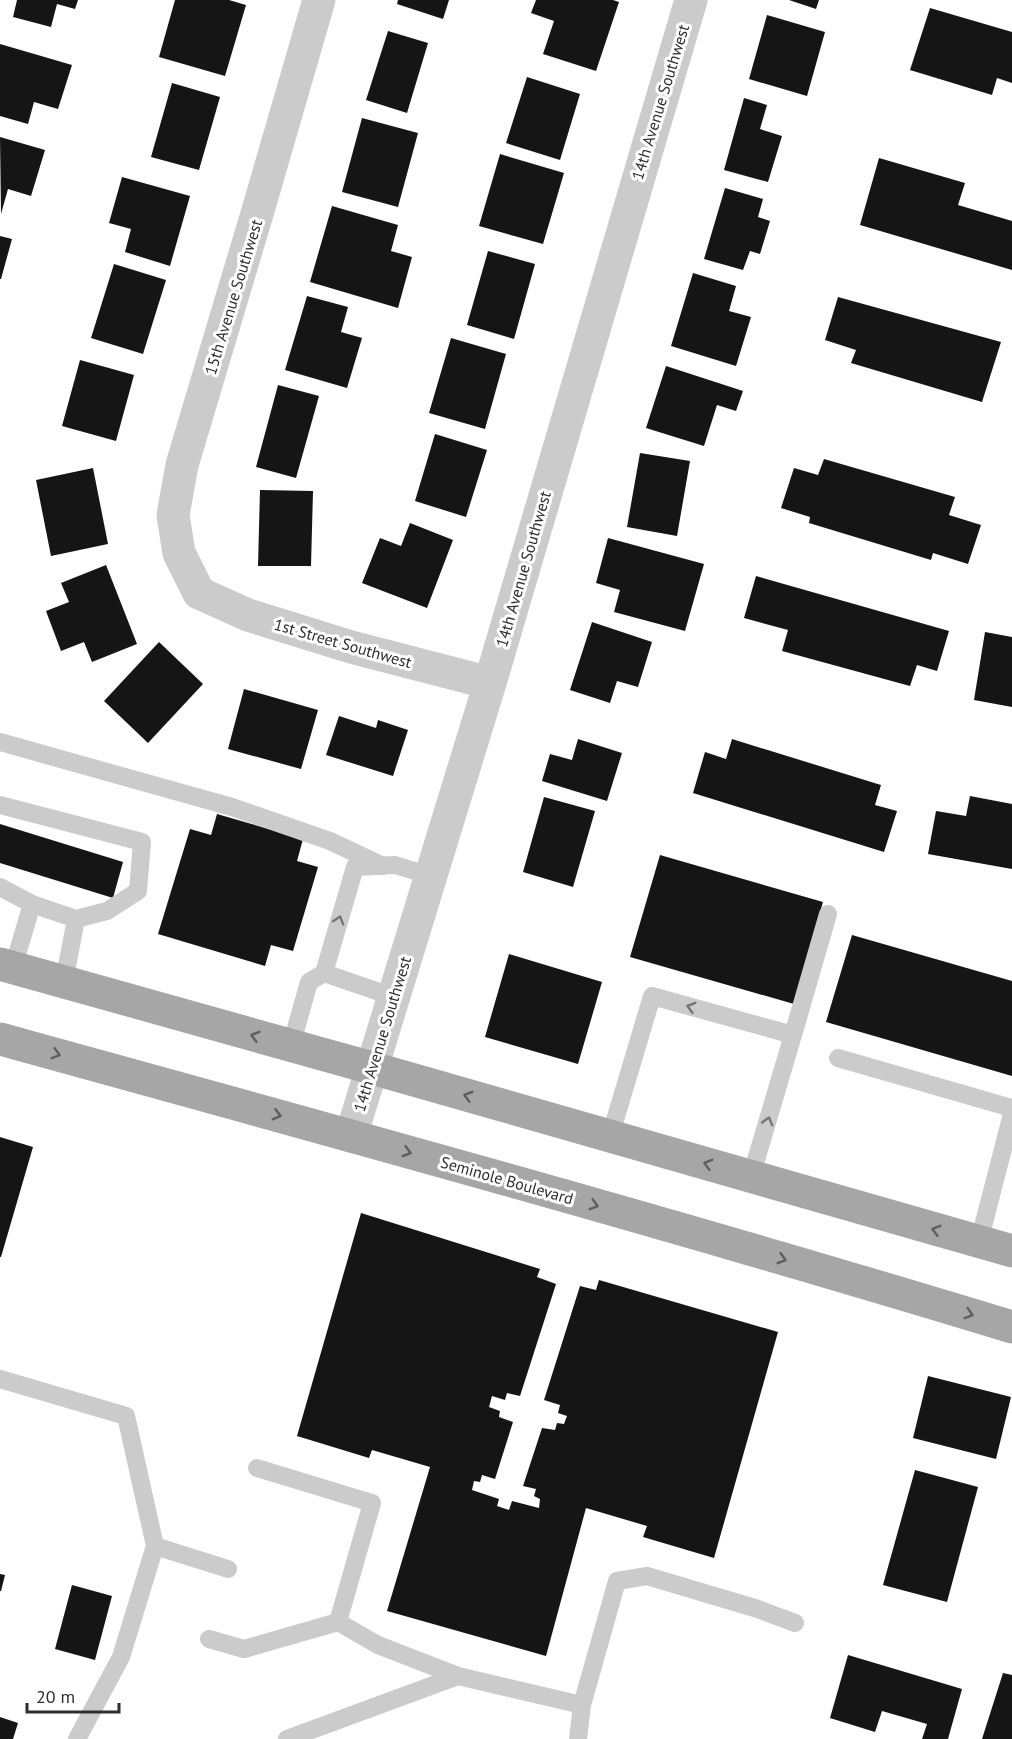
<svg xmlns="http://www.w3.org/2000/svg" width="1012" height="1739" font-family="'PT Sans',sans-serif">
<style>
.building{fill:#151515}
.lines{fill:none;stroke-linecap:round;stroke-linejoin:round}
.service{stroke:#cbcbcb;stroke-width:18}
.minor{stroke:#cbcbcb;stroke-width:33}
.primary{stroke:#a6a6a6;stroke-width:33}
.oneway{stroke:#757575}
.oneway2{stroke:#5e5e5e}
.labels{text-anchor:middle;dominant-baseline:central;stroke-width:6;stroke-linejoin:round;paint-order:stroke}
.street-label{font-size:16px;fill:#2e2e2e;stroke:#fff}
</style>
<rect width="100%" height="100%" fill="#fff"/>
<path class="building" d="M17 0H78L75 9 57 4 51 27 13 17Z
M175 0H229L246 5 225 76 159 57Z
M398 0H449L443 19 397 4Z
M536 0H613L619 2 596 71 543 54 554 21 531 13Z
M789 0H819L816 9Z
M930 8 1012 32V83L997 78 992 95 910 70Z
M767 15 825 32 807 96 749 79Z
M388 31 428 43 407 113 366 100Z
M0 44 72 65 58 109 34 102 28 124 0 116Z
M527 77 580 94 560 160 506 143Z
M172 83 220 97 199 170 151 157Z
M744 98 767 105 760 129 782 136 768 182 724 170Z
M362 118 418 133 398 207 342 192Z
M0 137 45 150 31 196 8 189 1 214Z
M500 154 564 173 543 244 479 226Z
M879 158 965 183 958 205 1012 221V270L860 225Z
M122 177 190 196 170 266 125 252 131 229 109 223Z
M725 188 763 199 758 217 770 221 760 254 750 251 743 270 704 259Z
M332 206 398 225 391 251 412 257 398 308 310 282Z
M0 236 12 239 1 279H0Z
M488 251 535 264 514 339 467 325Z
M114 264 166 280 143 354 91 338Z
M693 273 736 286 729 311 751 317 736 366 671 346Z
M307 296 348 307 341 332 362 338 347 388 285 370Z
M838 297 1001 342 982 402 851 363 856 350 825 340Z
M451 338 506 354 485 429 429 413Z
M80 360 134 375 116 441 62 426Z
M666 366 743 391 736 411 717 405 704 446 646 428Z
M278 385 319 396 296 478 256 467Z
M435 434 487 450 466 517 415 501Z
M640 453 690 461 677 536 627 527Z
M824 459 955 497 949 515 981 525 968 564 933 553 931 560 809 523 810 517 781 508 794 468 818 475Z
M93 468 108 544 51 556 36 480Z
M260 490 313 491 311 566H258Z
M410 523 453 540 427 608 362 583 380 538 401 546Z
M608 538 704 564 685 631 614 612 620 590 596 583Z
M106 565 137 644 92 662 84 642 61 651 46 611 69 602 61 583Z
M756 576 949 631 937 671 917 665 910 686 782 651 788 630 744 618Z
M592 622 652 642 638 687 617 681 610 703 570 690Z
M985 632 1012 637V707L974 700Z
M159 642 203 684 148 743 104 701Z
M244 689 318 710 301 769 228 749Z
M339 716 376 728 378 720 408 730 393 776 326 755Z
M578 739 622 753 607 801 542 781 550 754 572 760Z
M732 739 881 785 875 805 897 811 884 852 693 793 705 752 726 759Z
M970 796 1012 804V869L928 854 936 811 966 816Z
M544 797 595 811 573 887 523 872Z
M217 814 303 839 297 861 318 867 293 951 271 945 265 966 158 934 190 829 211 835Z
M0 824 123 862 113 898 0 863Z
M660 855 823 902 794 1004 630 957Z
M852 935 1012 981V1076L826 1022Z
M509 954 602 982 578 1064 485 1037Z
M0 1137 33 1147 1 1257H0Z
M361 1213 540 1269 537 1277 556 1284 520 1396 507 1393 505 1400 492 1396 489 1407 500 1411 499 1417 513 1422 495 1479 482 1475 480 1482 474 1481 472 1490 499 1499 497 1506 509 1510 512 1501 539 1508 540 1499 534 1496 536 1489 523 1486 542 1428 555 1430 557 1423 564 1424 567 1416 558 1413 560 1405 544 1400 580 1286 596 1290 599 1280 778 1332 714 1558 643 1537 647 1526 586 1508 546 1656 387 1611 430 1467 372 1450 369 1458 297 1436Z
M928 1376 1011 1397 996 1459 913 1438Z
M915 1470 978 1487 947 1602 883 1585Z
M0 1574 5 1575 1 1591H0Z
M72 1585 112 1596 95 1660 55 1649Z
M848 1655 962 1689 948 1739H922L927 1724 882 1711 875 1732 830 1718Z
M1003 1673 1012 1675V1739H982Z
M0 1717 18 1723 13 1739H0Z"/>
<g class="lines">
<path class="service" d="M0 742 232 807 330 841 383 866
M0 805 142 842 138 891 107 911 76 919 64 982
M0 887 32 904 13 968
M32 904 76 919
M324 973 394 997
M793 1035 828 914
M291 1046 309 982 324 973 355 867 395 865 431 876
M838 1058 1012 1108
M610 1137 652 996 793 1035 751 1177
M979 1242 1012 1114
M0 1379 126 1416 155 1546 121 1657 77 1739
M257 1468 372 1503 338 1622
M155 1546 228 1569
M209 1639 244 1649 338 1622 378 1645 458 1676 582 1705
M287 1739 458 1676
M578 1739 582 1705 617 1581 647 1576 758 1609 795 1623"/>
<path class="minor" d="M319 0 259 207 182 465 173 515 179 553 199 593 248 615 351 647 490 683
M351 1136 490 683 691 0"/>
<path class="primary" d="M0 964 372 1068 1012 1251
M0 1039C338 1132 677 1225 1012 1327"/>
</g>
<defs><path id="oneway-chevron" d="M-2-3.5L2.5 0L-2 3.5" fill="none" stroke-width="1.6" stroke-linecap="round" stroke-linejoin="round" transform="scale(1.5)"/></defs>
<g class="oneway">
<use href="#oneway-chevron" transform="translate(339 920) rotate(-73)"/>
<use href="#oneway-chevron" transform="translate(691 1007) rotate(-164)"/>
<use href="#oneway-chevron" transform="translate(768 1121) rotate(-74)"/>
</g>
<g class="oneway2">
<use href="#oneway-chevron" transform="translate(255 1036) rotate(-164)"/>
<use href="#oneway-chevron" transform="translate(56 1054) rotate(16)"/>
<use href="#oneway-chevron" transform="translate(468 1096) rotate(-164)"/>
<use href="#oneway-chevron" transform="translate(277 1115) rotate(15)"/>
<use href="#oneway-chevron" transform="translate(407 1152) rotate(16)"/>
<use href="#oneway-chevron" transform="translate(708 1164) rotate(-164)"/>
<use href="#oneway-chevron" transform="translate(594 1205) rotate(16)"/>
<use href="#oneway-chevron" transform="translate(936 1230) rotate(-164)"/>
<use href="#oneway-chevron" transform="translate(782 1259) rotate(16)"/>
<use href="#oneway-chevron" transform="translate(969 1314) rotate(17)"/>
</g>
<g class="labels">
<g class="street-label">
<text transform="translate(660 102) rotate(-73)">14th Avenue Southwest</text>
<text transform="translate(233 297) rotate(-73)">15th Avenue Southwest</text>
<text transform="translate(523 569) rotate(-74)">14th Avenue Southwest</text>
<text transform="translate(343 643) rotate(16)">1st Street Southwest</text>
<text transform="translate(382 1034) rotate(-73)">14th Avenue Southwest</text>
<text transform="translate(507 1180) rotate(16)">Seminole Boulevard</text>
</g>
</g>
<path d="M27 1703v9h92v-9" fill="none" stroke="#2e2e2e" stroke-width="3"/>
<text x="36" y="1703" font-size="18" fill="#2e2e2e" stroke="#ffffff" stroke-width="4.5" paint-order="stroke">20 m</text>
</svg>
